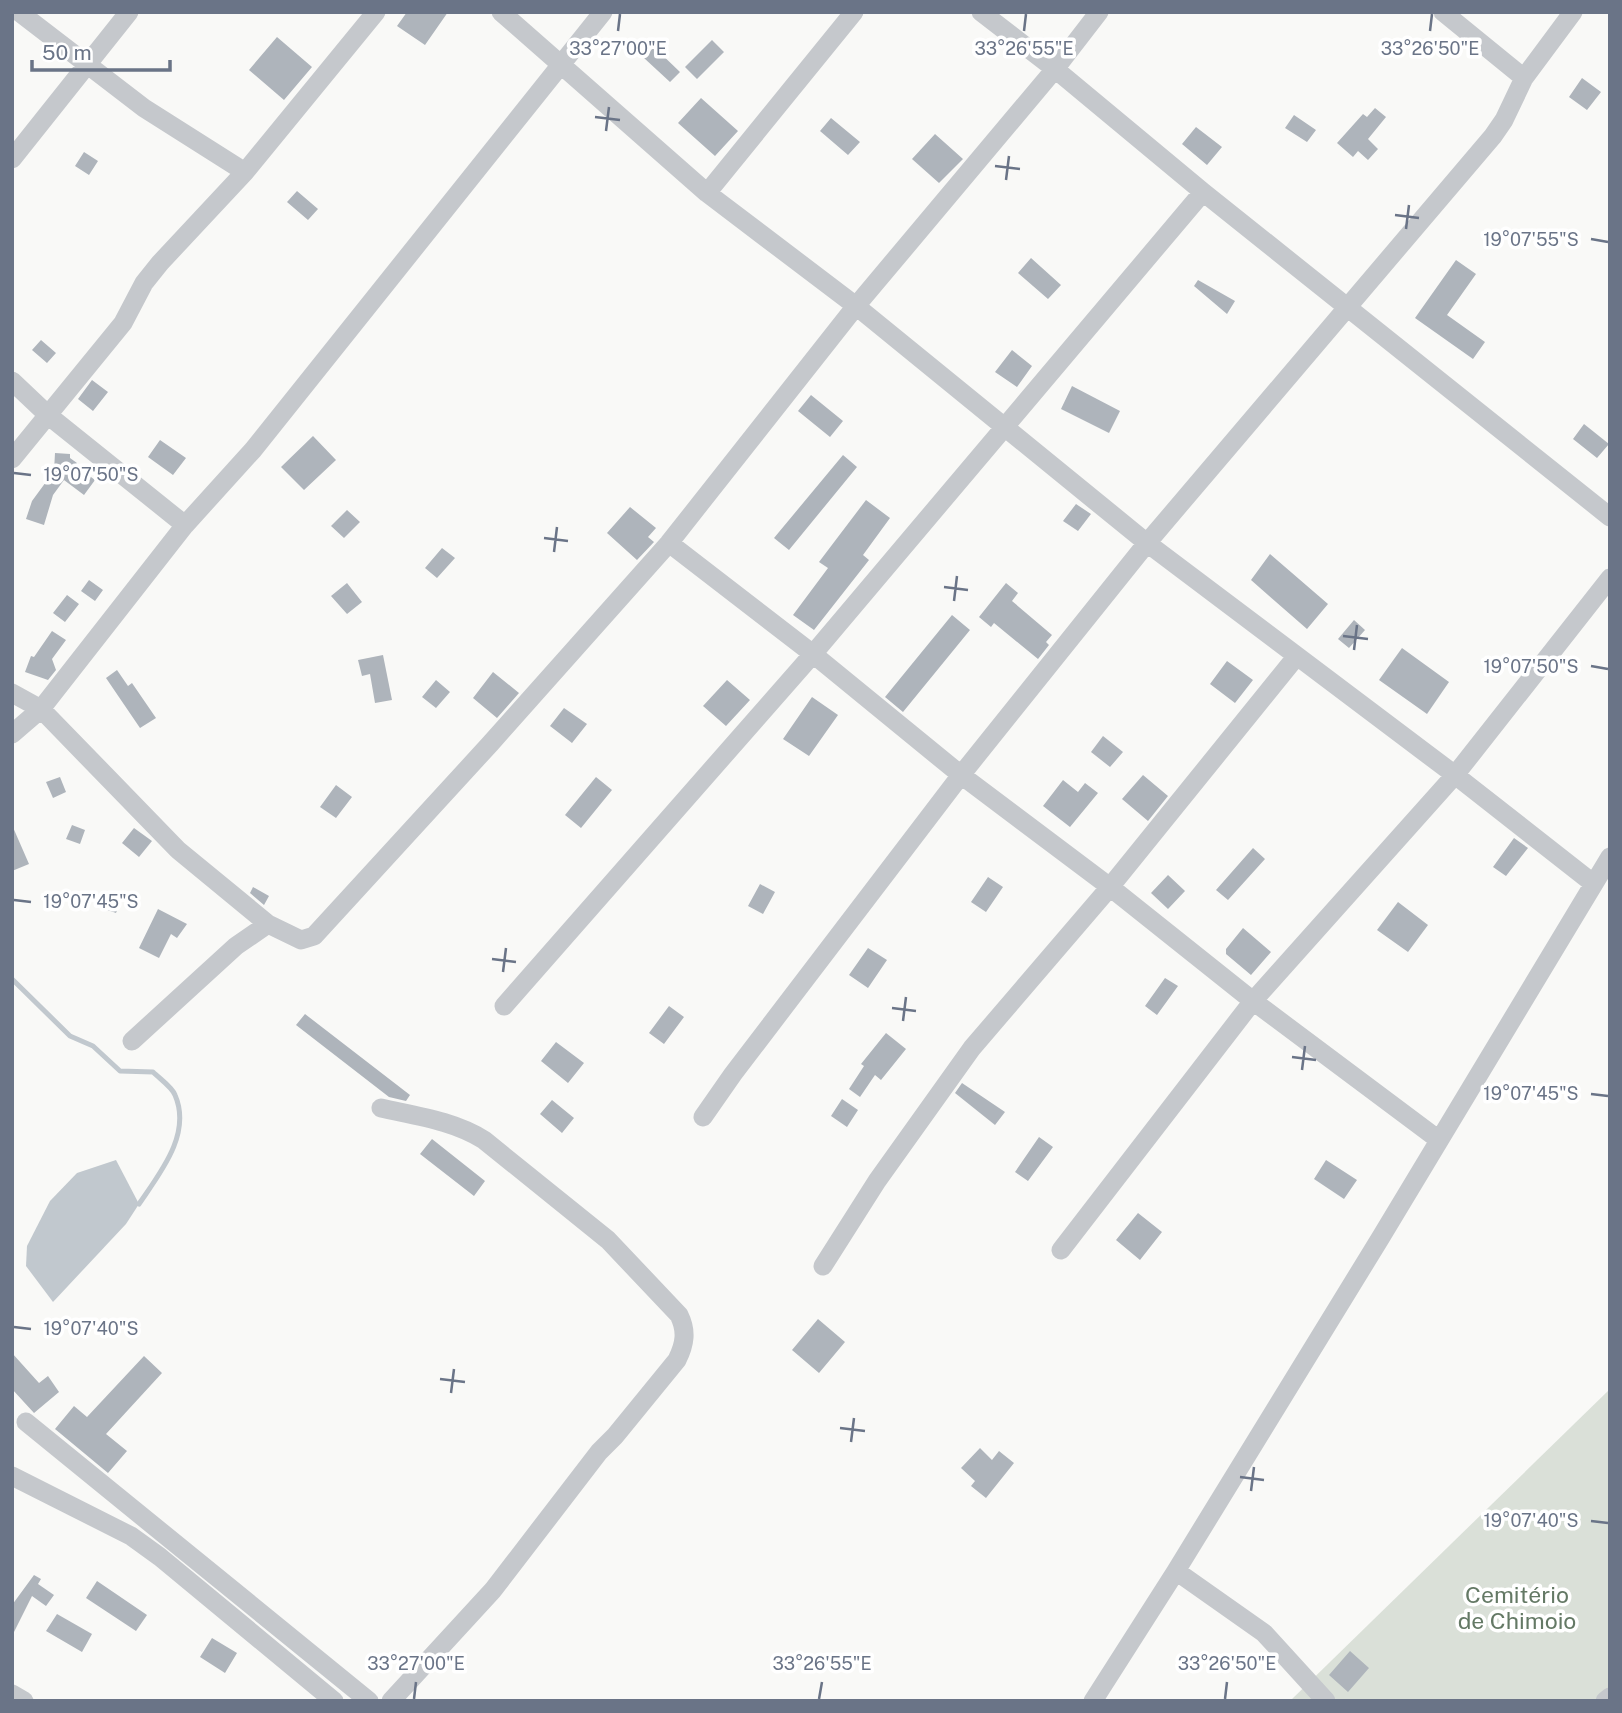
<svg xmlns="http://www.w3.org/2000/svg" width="1622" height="1713" font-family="'Public Sans',sans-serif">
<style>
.green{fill:#dae0d8}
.water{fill:#c1c8ce}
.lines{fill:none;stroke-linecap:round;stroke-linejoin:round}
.stream{stroke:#c1c8ce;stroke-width:5}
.building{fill:#aeb4bb}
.minor{stroke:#c5c8cc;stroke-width:19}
.ticks{fill:none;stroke:#6a7487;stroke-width:2.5}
.labels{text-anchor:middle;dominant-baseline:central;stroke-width:7;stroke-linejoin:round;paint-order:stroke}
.park-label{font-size:23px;fill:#647965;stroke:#fff}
.ticks-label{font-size:18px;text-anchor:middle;fill:#6a7487;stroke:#fff;stroke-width:7;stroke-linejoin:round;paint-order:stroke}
</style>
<rect width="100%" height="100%" fill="#f9f9f7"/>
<path class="green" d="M1610 1389V1701H1290Z"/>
<path class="water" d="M116 1160 139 1204 126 1224 53 1302 26 1266 27 1246 50 1201 77 1173Z"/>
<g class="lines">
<path class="stream" d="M12 979 70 1036 93 1046 120 1071 153 1072C160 1079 172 1087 175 1095 192 1134 160 1173 139 1204"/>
</g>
<path class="building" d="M407 12H448L425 45 397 26Z
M277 37 312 67 284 100 249 70Z
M712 40 724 52 697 79 685 67Z
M654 47 680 72 670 82 644 58Z
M1582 78 1601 92 1587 110 1569 97Z
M701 98 738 131 715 156 678 123Z
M1375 108 1386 117 1368 139 1378 149 1368 160 1358 151 1353 157 1337 143 1363 114 1367 117Z
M1294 115 1316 130 1307 142 1285 128Z
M831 118 860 142 848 155 820 131Z
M1196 127 1222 147 1207 165 1182 144Z
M935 134 963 159 939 183 912 159Z
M84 152 98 161 89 175 75 166Z
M297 191 318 209 308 220 287 202Z
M1031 258 1061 285 1048 299 1018 273Z
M1456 260 1476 274 1447 315 1485 342 1473 359 1415 318Z
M1198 280 1235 301 1227 314 1194 286Z
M41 340 56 353 47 363 32 350Z
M1012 350 1032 366 1017 387 995 372Z
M92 380 108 392 93 411 78 399Z
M1072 386 1120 411 1109 433 1061 409Z
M811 395 843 421 830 437 798 411Z
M1584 424 1609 444 1597 458 1573 439Z
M313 436 336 460 304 490 281 467Z
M160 440 186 458 173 475 148 457Z
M55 453 70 454V458L77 463 75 465 95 480 84 495 64 480 53 495 44 525 26 519 32 501 54 471Z
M843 455 857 467 789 550 774 538Z
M866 500 890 518 863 555 869 560 814 630 793 615 828 568 819 562Z
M1076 504 1091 514 1078 531 1063 521Z
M630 507 656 528 648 537 654 542 637 560 607 533Z
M347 510 360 522 344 538 331 526Z
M442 548 455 558 437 578 425 568Z
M1270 554 1328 604 1307 629 1251 580Z
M89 580 103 590 95 601 81 591Z
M347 583 362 602 347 614 331 596Z
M1006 583 1018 593 1012 601 1052 635 1046 642 1049 645 1038 659 994 623 991 627 979 617Z
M67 595 79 604 65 622 53 613Z
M952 615 970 630 903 712 885 697Z
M1354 620 1365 630 1349 648 1338 639Z
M52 631 66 640 52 659 56 670 48 680 25 672 31 656 34 657Z
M1402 648 1449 682 1427 714 1379 680Z
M383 655 392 700 375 703 370 674 362 676 358 660Z
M1227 661 1253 680 1235 703 1210 684Z
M117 670 128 686 132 683 156 718 140 728 106 678Z
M493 672 519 693 497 718 473 698Z
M436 680 450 692 436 708 422 697Z
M727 680 750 700 726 726 703 706Z
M812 697 838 715 809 756 783 739Z
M564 708 587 724 572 743 550 726Z
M1103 736 1123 752 1110 767 1091 752Z
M1143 775 1168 796 1148 821 1122 799Z
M60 777 66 792 53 798 46 782Z
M596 777 612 790 581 828 565 815Z
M1063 780 1078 792 1085 783 1098 793 1070 827 1043 806Z
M336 785 352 797 336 818 320 807Z
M12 825 29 864 12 871Z
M72 825 85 830 80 844 66 839Z
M134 828 152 841 139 857 122 843Z
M1514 838 1528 848 1506 876 1493 867Z
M1253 848 1265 859 1228 900 1216 890Z
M1168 875 1185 891 1168 909 1151 893Z
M988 877 1003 887 986 912 971 902Z
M760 884 775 892 763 914 748 906Z
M253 887 269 896 264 905 250 893Z
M103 894 121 899 116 913 99 907Z
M1398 902 1428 925 1408 952 1377 930Z
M158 909 187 924 177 938 171 934 159 958 139 948Z
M1243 928 1271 952 1251 975 1226 954V949Z
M868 948 887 960 868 988 849 975Z
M1165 978 1178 986 1157 1015 1145 1006Z
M669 1006 684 1017 664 1044 649 1033Z
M305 1014 410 1095 406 1101 389 1097 296 1025Z
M886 1033 906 1049 881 1080 875 1075 860 1097 849 1089 864 1066 861 1064Z
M556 1042 584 1063 568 1083 541 1061Z
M962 1083 1005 1112 995 1125 955 1093Z
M842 1099 858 1110 847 1127 831 1116Z
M552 1100 574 1118 562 1133 540 1114Z
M1039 1137 1053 1147 1028 1181 1015 1172Z
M432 1139 485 1181 474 1196 420 1154Z
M1326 1160 1357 1180 1344 1199 1314 1179Z
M1138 1213 1162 1232 1140 1260 1116 1240Z
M818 1319 845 1342 819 1373 792 1350Z
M12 1353 39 1383 48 1376 59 1392 34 1413 12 1389Z
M144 1356 162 1373 106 1434 127 1451 108 1473 55 1429 74 1406 87 1417Z
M980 1448 992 1460 999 1451 1014 1463 986 1498 971 1486 975 1481 961 1468Z
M34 1575 41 1579 38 1584 54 1595 46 1606 32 1596 12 1636V1605Z
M97 1581 147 1615 136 1631 86 1598Z
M57 1614 92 1634 82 1652 46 1631Z
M212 1638 237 1653 225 1673 200 1657Z
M1350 1651 1369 1668 1348 1692 1329 1675Z"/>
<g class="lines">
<path class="minor" d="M19 12 144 108 245 172
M501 12 707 193 856 306 1147 543 1455 775 1594 884
M981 12 1055 69 1203 192 1610 517
M1443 12 1524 78
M12 159 129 12
M707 193 854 12
M12 381 49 416 185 525
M12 459 123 323 144 283 160 263 245 172 376 12
M669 543 813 654 961 775 1110 887 1253 1001 1439 1140
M12 693 41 709 178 850 268 924 301 940 314 936 490 744 669 543 856 306 1055 69 1099 12
M12 734 41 709 185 525 253 450 603 12
M504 1006 813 654 1203 192
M132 1041 236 946 268 924
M381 1108C417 1116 454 1121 484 1140L608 1240 679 1315C687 1331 685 1344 677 1360L615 1436 599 1452 493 1590 391 1701
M703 1117 733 1074 961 775 1147 543 1493 136 1504 120 1524 78 1573 12
M1061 1250 1253 1001 1455 775 1610 578
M823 1266 877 1181 972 1048 1110 887 1296 657
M26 1422 369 1701
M12 1476 131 1536 160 1557 334 1701
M1176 1571 1264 1633 1326 1701
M12 1694 24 1701
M1093 1701 1176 1571 1381 1237 1610 857
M1605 1701 1610 1697"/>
</g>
<path class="ticks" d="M618 31 620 14M1024 31 1026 14M1430 31 1432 14M595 117 620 120M606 131 609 107M995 166 1020 169M1006 180 1009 156M1395 215 1419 218M1406 229 1409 205M1591 239 1608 242M14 473 31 475M544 538 568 541M554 552 557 527M944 587 968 590M954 601 957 576M1343 636 1368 639M1354 650 1357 625M1591 666 1608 669M14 900 31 902M492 959 516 962M503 972 506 948M892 1008 916 1011M903 1021 906 997M1292 1057 1316 1060M1302 1070 1305 1046M1591 1094 1608 1096M14 1327 31 1329M440 1379 465 1382M451 1393 454 1369M840 1428 865 1431M851 1442 854 1418M1240 1477 1264 1480M1251 1491 1254 1467M1591 1521 1608 1523M414 1699 416 1682M819 1699 822 1682M1225 1699 1227 1682"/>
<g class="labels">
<g class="park-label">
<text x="1517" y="1594">Cemitério<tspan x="1517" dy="26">de Chimoio</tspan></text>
</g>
</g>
<g class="ticks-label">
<text x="618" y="55">33°27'00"E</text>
<text x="1024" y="55">33°26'55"E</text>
<text x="1430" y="55">33°26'50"E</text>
<text x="1531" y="246">19°07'55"S</text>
<text x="91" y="481">19°07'50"S</text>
<text x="1531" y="673">19°07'50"S</text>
<text x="91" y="908">19°07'45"S</text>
<text x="1531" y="1100">19°07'45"S</text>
<text x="91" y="1335">19°07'40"S</text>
<text x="1531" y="1527">19°07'40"S</text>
<text x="416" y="1670">33°27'00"E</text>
<text x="822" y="1670">33°26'55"E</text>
<text x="1227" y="1670">33°26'50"E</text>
</g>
<rect width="1622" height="1713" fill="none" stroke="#6a7487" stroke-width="28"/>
<path d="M32 60v10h138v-10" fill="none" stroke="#6a7487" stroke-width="3.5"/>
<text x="42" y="60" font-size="21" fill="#6a7487" stroke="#ffffff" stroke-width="5" paint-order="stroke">50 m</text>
</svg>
